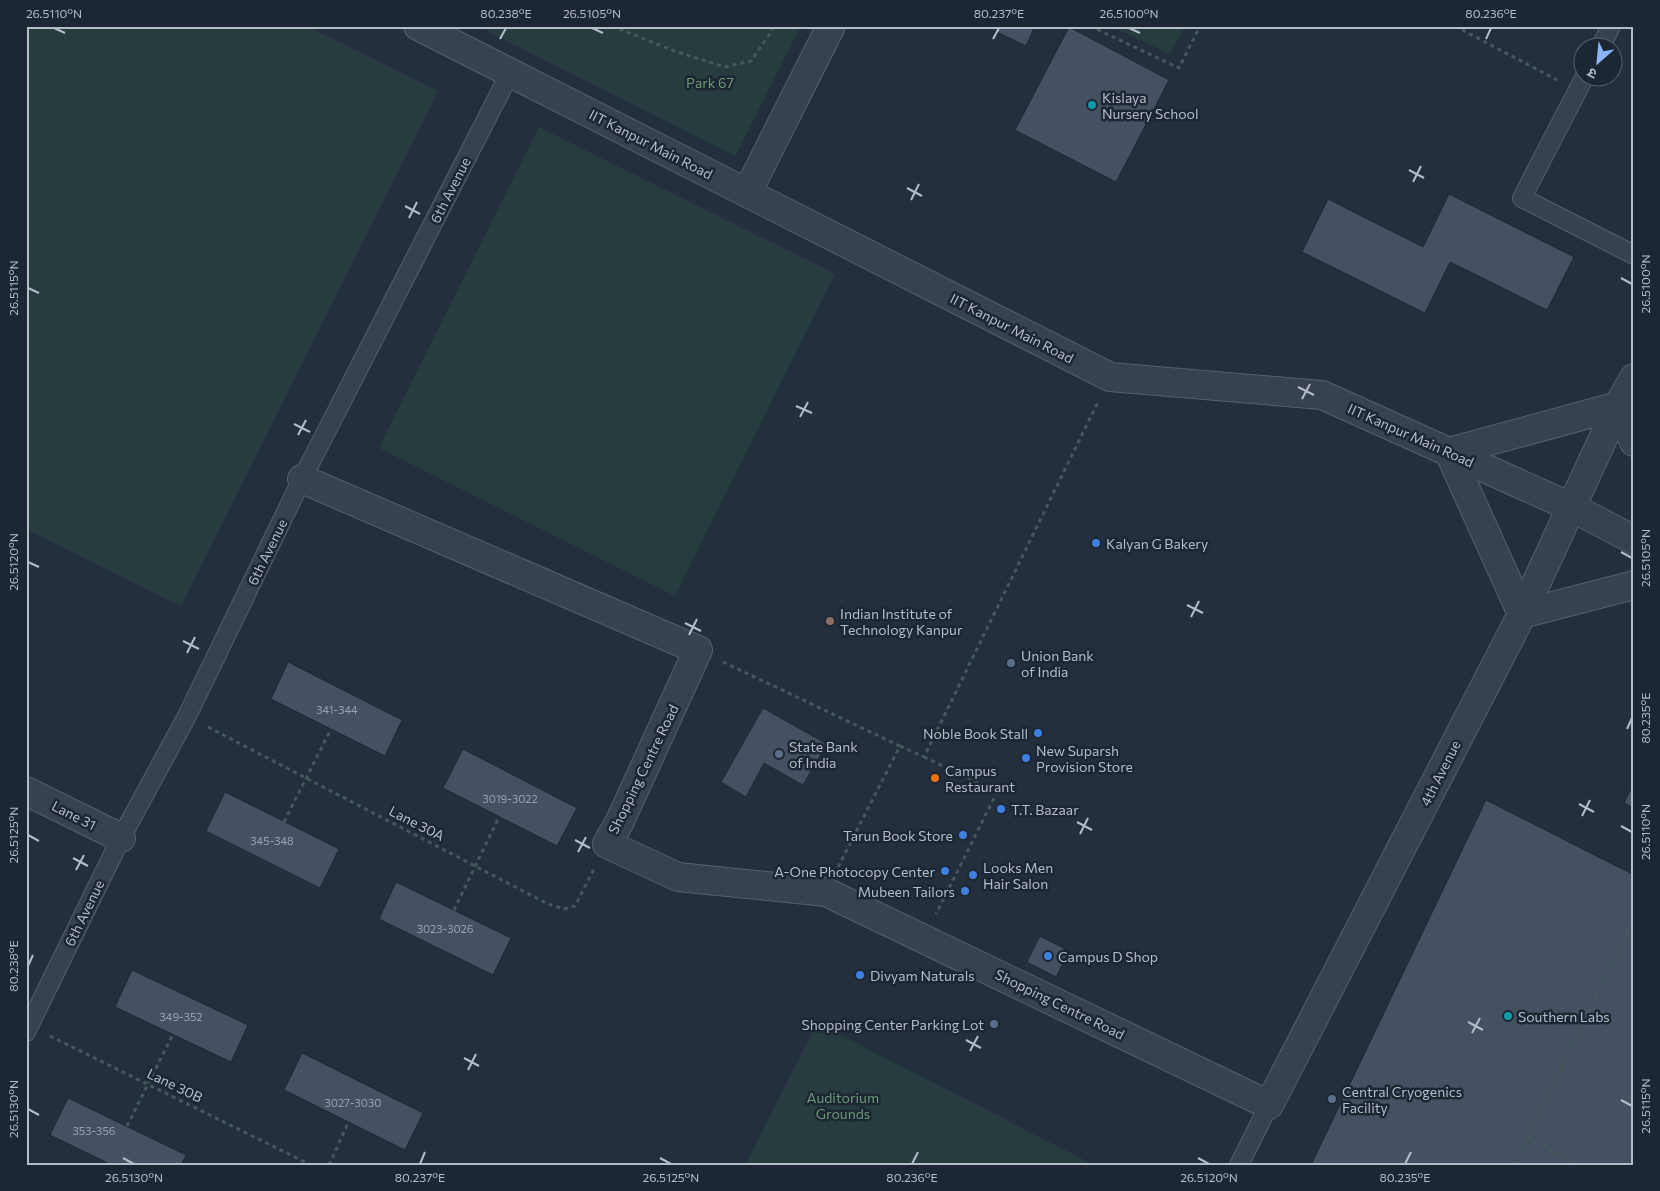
<svg xmlns="http://www.w3.org/2000/svg" width="1660" height="1191" font-family="Commissioner,'Noto Sans Devanagari',sans-serif">
<style>
.green{fill:#263c3f}
.building{fill:#455162;stroke:#1f2835}
.lines{fill:none;stroke-linecap:round;stroke-linejoin:round}
.service-casing{stroke:#565f6c;stroke-width:20}
.minor-casing{stroke:#565f6c;stroke-width:30}
.path{stroke:#44595c;stroke-width:3;stroke-dasharray:4 4;stroke-linecap:butt}
.service{stroke:#38414e;stroke-width:18}
.minor{stroke:#38414e;stroke-width:28}
.ticks{fill:none;stroke:#b4bcc9;stroke-width:2}
.culture-dot{fill:#0f9aa8;stroke:#1d2633;stroke-width:2}
.shop-dot{fill:#3f7fe0;stroke:#1d2633;stroke-width:2}
.education-dot{fill:#8d6e63;stroke:#1d2633;stroke-width:2}
.service-dot{fill:#5c6f8a;stroke:#1d2633;stroke-width:2}
.food-dot{fill:#e8710a;stroke:#1d2633;stroke-width:2}
.labels{text-anchor:middle;dominant-baseline:central;stroke-width:5;stroke-linejoin:round;paint-order:stroke}
.number-label{font-size:11px;fill:#98a1af}
.park-label{font-size:14px;fill:#6b9a76;stroke:#1d2633}
.poi-label{font-size:14px;fill:#b4bcc9;stroke:#1d2633;text-anchor:start}
.street-label{font-size:14px;fill:#b4bcc9;stroke:#1d2633}
.neatline{fill:none;stroke:#b4bcc9;stroke-width:2}
.ticks-label{font-size:12px;text-anchor:middle;fill:#b4bcc9}
</style>
<rect width="100%" height="100%" fill="#242f3e"/>
<path class="green" d="M26 26H306L438 91 181 606 26 529Z
M478 26H801L735 156Z
M1110 26H1185L1170 54Z
M539 127 835 274 675 596 379 448Z
M817 1023 1094 1165H745Z"/>
<path class="building" d="M998 26H1035L1026 46 995 31Z
M1069 27 1169 80 1116 182 1015 130Z
M1449 194 1574 257 1547 310 1450 262 1425 313 1302 252 1328 199 1423 247Z
M288 662 402 720 385 756 271 699Z
M763 708 827 744 803 785 764 763 746 797 721 782Z
M463 749 577 808 557 846 443 788Z
M1634 783V808L1624 803Z
M225 792 339 849 320 888 206 831Z
M1486 800 1634 875V1156L1630 1165H1311Z
M396 882 511 938 493 975 379 919Z
M1040 936 1069 951 1056 977 1027 962Z
M132 970 248 1025 231 1062 115 1007Z
M302 1053 423 1113 405 1150 284 1090Z
M68 1098 186 1155 181 1165H112L50 1135Z"/>
<g class="lines">
<defs>
<path id="service" d="M1600 48 1611 26
M1584 78 1522 198 1634 255
M26 1032 121 838 187 716 302 479 510 73
M1239 1165 1269 1105"/>
<path id="minor" d="M418 26 1110 377 1322 395 1571 507 1634 540
M747 193 831 26
M1449 452 1618 406 1634 442
M1449 452 1522 614
M302 479 698 650 620 821 607 844 678 877 826 892 1269 1105 1522 614 1618 406 1634 378
M1522 614 1634 585
M26 791 121 838"/>
</defs>
<use href="#service" class="service-casing"/>
<use href="#minor" class="minor-casing"/>
<path class="path" d="M612 26 674 51 725 67 751 61 769 35 773 26
M1090 26 1179 68 1200 26
M1455 26 1557 80
M723 662 900 746 838 867
M208 727 548 904 564 909 575 906 594 869
M900 746 924 757 1098 402
M924 757 997 792 936 914
M284 822 331 729
M454 910 499 817
M50 1036 311 1165
M127 1126 173 1034
M1528 1137 1579 1165
M329 1165 348 1123
M1517 1165 1528 1137 1634 919"/>
<use href="#service" class="service"/>
<use href="#minor" class="minor"/>
</g>
<path class="ticks" d="M54 28 65 33M592 28 603 33M1129 28 1140 33M500 39 506 28M993 39 999 28M1486 39 1491 28M1409 170 1424 178M1413 182 1421 166M907 188 922 196M911 200 919 184M405 206 420 214M409 218 417 202M1621 278 1632 284M28 288 39 293M1298 387 1314 395M1302 399 1310 384M796 406 812 413M800 417 808 402M294 424 310 432M298 435 306 420M1621 552 1632 558M28 562 39 567M1187 605 1203 613M1191 617 1199 601M685 623 701 631M689 635 697 619M183 641 199 649M187 653 195 637M1627 729 1632 718M1579 804 1594 812M1582 816 1590 800M1077 822 1092 830M1621 826 1632 832M1080 834 1088 818M28 835 39 841M575 840 590 848M578 852 586 837M73 858 88 866M76 870 84 855M28 966 33 955M1468 1022 1483 1030M1472 1033 1480 1018M966 1040 981 1048M970 1051 978 1036M464 1058 479 1066M468 1070 476 1054M1621 1100 1632 1106M28 1109 39 1115M123 1158 134 1164M660 1158 671 1164M1198 1158 1209 1164M420 1164 425 1152M912 1164 918 1152M1405 1164 1411 1152"/>
<g class="culture-dot">
<circle cx="1092" cy="105" r="5"/>
<circle cx="1508" cy="1016" r="5"/>
</g>
<g class="shop-dot">
<circle cx="1096" cy="543" r="5"/>
<circle cx="1038" cy="733" r="5"/>
<circle cx="1026" cy="758" r="5"/>
<circle cx="1001" cy="809" r="5"/>
<circle cx="963" cy="835" r="5"/>
<circle cx="945" cy="871" r="5"/>
<circle cx="973" cy="875" r="5"/>
<circle cx="965" cy="891" r="5"/>
<circle cx="1048" cy="956" r="5"/>
<circle cx="860" cy="975" r="5"/>
</g>
<circle class="education-dot" cx="830" cy="621" r="5"/>
<g class="service-dot">
<circle cx="1011" cy="663" r="5"/>
<circle cx="779" cy="754" r="5"/>
<circle cx="994" cy="1024" r="5"/>
<circle cx="1332" cy="1099" r="5"/>
</g>
<circle class="food-dot" cx="935" cy="778" r="5"/>
<g class="labels">
<g class="number-label">
<text x="337" y="709">341-344</text>
<text x="510" y="798">3019-3022</text>
<text x="272" y="840">345-348</text>
<text x="445" y="928">3023-3026</text>
<text x="181" y="1016">349-352</text>
<text x="353" y="1102">3027-3030</text>
<text x="94" y="1130">353-356</text>
</g>
<g class="park-label">
<text x="710" y="82">Park 67</text>
<text x="843" y="1097">Auditorium<tspan x="843" dy="16">Grounds</tspan></text>
</g>
<g class="poi-label">
<text x="1102" y="97">Kislaya<tspan x="1102" dy="16">Nursery School</tspan></text>
<text x="1106" y="543">Kalyan G Bakery</text>
<text x="840" y="613">Indian Institute of<tspan x="840" dy="16">Technology Kanpur</tspan></text>
<text x="1021" y="655">Union Bank<tspan x="1021" dy="16">of India</tspan></text>
<text x="1028" y="733" text-anchor="end">Noble Book Stall</text>
<text x="789" y="746">State Bank<tspan x="789" dy="16">of India</tspan></text>
<text x="1036" y="750">New Suparsh<tspan x="1036" dy="16">Provision Store</tspan></text>
<text x="945" y="770">Campus<tspan x="945" dy="16">Restaurant</tspan></text>
<text x="1011" y="809">T.T. Bazaar</text>
<text x="953" y="835" text-anchor="end">Tarun Book Store</text>
<text x="983" y="867">Looks Men<tspan x="983" dy="16">Hair Salon</tspan></text>
<text x="935" y="871" text-anchor="end">A-One Photocopy Center</text>
<text x="955" y="891" text-anchor="end">Mubeen Tailors</text>
<text x="1058" y="956">Campus D Shop</text>
<text x="870" y="975">Divyam Naturals</text>
<text x="1518" y="1016">Southern Labs</text>
<text x="984" y="1024" text-anchor="end">Shopping Center Parking Lot</text>
<text x="1342" y="1091">Central Cryogenics<tspan x="1342" dy="16">Facility</tspan></text>
</g>
<g class="street-label">
<text transform="translate(651 144) rotate(27)">IIT Kanpur Main Road</text>
<text transform="translate(450 190) rotate(-63)">6th Avenue</text>
<text transform="translate(1012 328) rotate(27)">IIT Kanpur Main Road</text>
<text transform="translate(1411 435) rotate(24)">IIT Kanpur Main Road</text>
<text transform="translate(267 552) rotate(-64)">6th Avenue</text>
<text transform="translate(643 769) rotate(-64)">Shopping Centre Road</text>
<text transform="translate(1440 773) rotate(-63)">4th Avenue</text>
<text transform="translate(74 815) rotate(27)">Lane 31</text>
<text transform="translate(417 823) rotate(27)">Lane 30A</text>
<text transform="translate(84 913) rotate(-64)">6th Avenue</text>
<text transform="translate(1060 1004) rotate(26)">Shopping Centre Road</text>
<text transform="translate(175 1085) rotate(26)">Lane 30B</text>
</g>
</g>
<rect width="1660" height="1191" fill="none" stroke="#1d2633" stroke-width="55"/>
<g transform="translate(1598 62) rotate(207)"><circle r="24" fill="#1d2633" stroke="#59626f"/>
<path d="M0-4L9 19L0 12L-9 19Z" fill="#8ab4f8"/>
<text y="-8" font-size="14" font-weight="bold" text-anchor="middle" fill="#b4bcc9">उ</text>
</g>
<rect x="28" y="28" width="1604" height="1136" class="neatline"/>
<g class="ticks-label">
<text x="54" y="18">26.5110°N</text>
<text x="506" y="18">80.238°E</text>
<text x="592" y="18">26.5105°N</text>
<text x="999" y="18">80.237°E</text>
<text x="1129" y="18">26.5100°N</text>
<text x="1491" y="18">80.236°E</text>
<text transform="translate(1646 284) rotate(-90)" y="4">26.5100°N</text>
<text transform="translate(14 288) rotate(-90)" y="4">26.5115°N</text>
<text transform="translate(1646 558) rotate(-90)" y="4">26.5105°N</text>
<text transform="translate(14 562) rotate(-90)" y="4">26.5120°N</text>
<text transform="translate(1646 718) rotate(-90)" y="4">80.235°E</text>
<text transform="translate(1646 832) rotate(-90)" y="4">26.5110°N</text>
<text transform="translate(14 835) rotate(-90)" y="4">26.5125°N</text>
<text transform="translate(14 966) rotate(-90)" y="4">80.238°E</text>
<text transform="translate(1646 1106) rotate(-90)" y="4">26.5115°N</text>
<text transform="translate(14 1109) rotate(-90)" y="4">26.5130°N</text>
<text x="134" y="1182">26.5130°N</text>
<text x="420" y="1182">80.237°E</text>
<text x="671" y="1182">26.5125°N</text>
<text x="912" y="1182">80.236°E</text>
<text x="1209" y="1182">26.5120°N</text>
<text x="1405" y="1182">80.235°E</text>
</g>
</svg>
